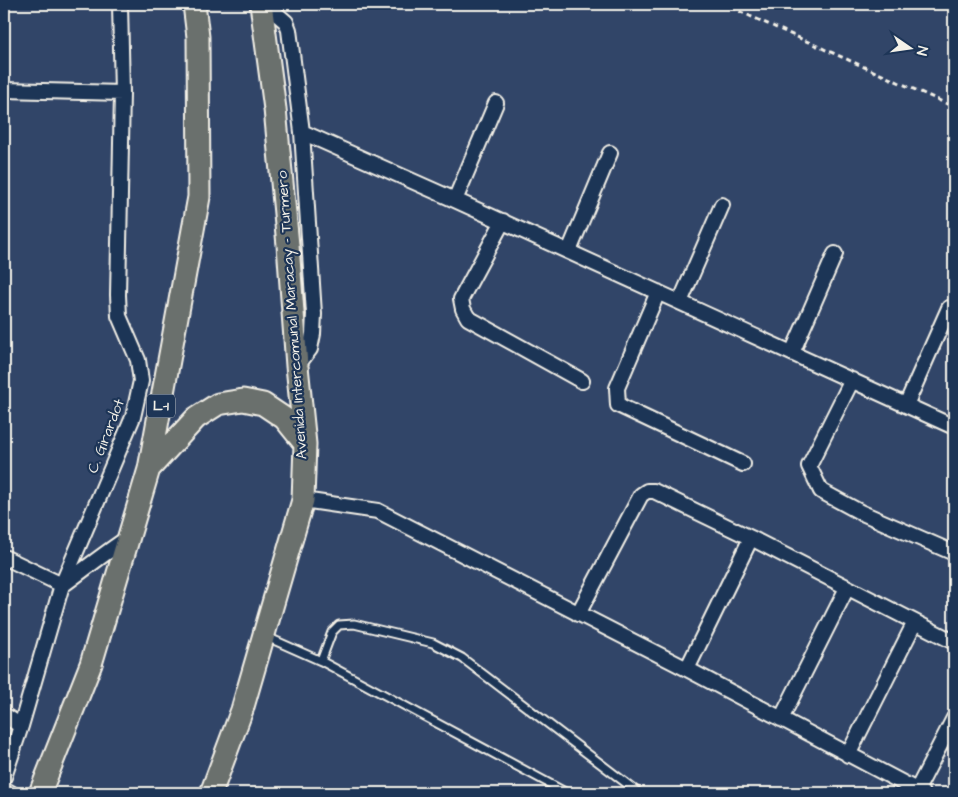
<svg xmlns="http://www.w3.org/2000/svg" width="958" height="797" font-family="'Architects Daughter',sans-serif">
<style>
.lines{fill:none;stroke-linecap:round;stroke-linejoin:round}
.service-casing{stroke:#f4f1e8;stroke-width:11}
.minor-casing{stroke:#f4f1e8;stroke-width:18}
.primary-casing{stroke:#f4f1e8;stroke-width:25}
.path{stroke:#f4f1e8;stroke-width:3;stroke-dasharray:5 4;stroke-linecap:butt}
.service{stroke:#1d3557;stroke-width:7}
.minor{stroke:#1d3557;stroke-width:14}
.primary{stroke:#6b706d;stroke-width:21}
.labels{text-anchor:middle;dominant-baseline:central;stroke-width:4.5;stroke-linejoin:round;paint-order:stroke}
.shield{fill:#1d3557;stroke:#b4b9bc;stroke-width:1}
.shield-label{font-size:14px;font-weight:bold;fill:#f4f1e8}
.street-label{font-size:15px;fill:#f4f1e8;stroke:#1d3557}
</style>
<rect width="100%" height="100%" fill="#314568"/>
<filter id="ink" filterUnits="userSpaceOnUse"><feTurbulence type="fractalNoise" baseFrequency=".02" numOctaves="2"/><feDisplacementMap in="SourceGraphic" scale="10" xChannelSelector="R" yChannelSelector="G"/><feConvolveMatrix kernelMatrix="1 2 1 2 8 2 1 2 1" color-interpolation-filters="sRGB"/></filter>
<g filter="url(#ink)">
<g class="lines">
<defs>
<path id="service" d="M267 637 321 661 446 728 567 793
M321 661 332 632 339 625 354 624 433 643 462 658 639 793"/>
<path id="minor" d="M265 4 286 22 289 30 302 132 314 314 313 334 310 349 297 366
M4 90 122 93
M302 132 455 200 954 427
M455 200 496 103
M503 221 461 299 463 309 468 318 582 381
M569 251 610 153
M658 292 617 388 618 405 743 464
M680 302 722 205
M792 353 835 254
M852 380 809 466 821 491 860 512 954 553
M906 405 949 308
M303 500 378 511 687 669 922 793
M4 557 62 585
M63 585C85 569 106 552 129 537
M578 614 641 495 647 491H654L751 538 954 642
M687 669 751 538
M4 715 21 726
M781 719 847 588
M848 755 915 622
M4 777 21 726 62 585 133 417 141 381 138 360 119 316 118 295 122 93 120 4
M4 789 11 793
M917 790 954 718"/>
<path id="primary" d="M149 469 196 418 218 404 243 400 263 404 284 418 305 444
M40 793 91 664 149 469 199 197 198 37 194 4
M211 793 242 710 303 500 305 444 297 366 288 245 275 109 261 4"/>
</defs>
<use href="#service" class="service-casing"/>
<use href="#minor" class="minor-casing"/>
<use href="#primary" class="primary-casing"/>
<path class="path" d="M723 4 954 107"/>
<use href="#service" class="service"/>
<use href="#minor" class="minor"/>
<use href="#primary" class="primary"/>
</g>
</g>
<g class="labels">
<rect class="shield" x="147" y="394.5" width="28" height="23" rx="4"/>
<g class="shield-label">
<text x="161" y="406">L-1</text>
</g>
<g class="street-label">
<text transform="translate(292 315) rotate(-94)">Avenida Intercomunal Maracay - Turmero</text>
<text transform="translate(106 436) rotate(-69)">C. Girardot</text>
</g>
</g>
<rect width="958" height="797" fill="none" stroke="#1d3557" stroke-width="20"/>
<rect x="10" y="10" width="938" height="777" fill="none" stroke="#f4f1e8" stroke-width="2" filter="url(#ink)"/>
<g transform="translate(910 48) rotate(103)" stroke="#1d3557" stroke-width="4" paint-order="stroke">
<path d="M0-4L9 19L0 12L-9 19Z" fill="#f4f1e8"/>
<text y="-8" font-size="14" font-weight="bold" text-anchor="middle" fill="#f4f1e8">N</text>
</g>
</svg>
